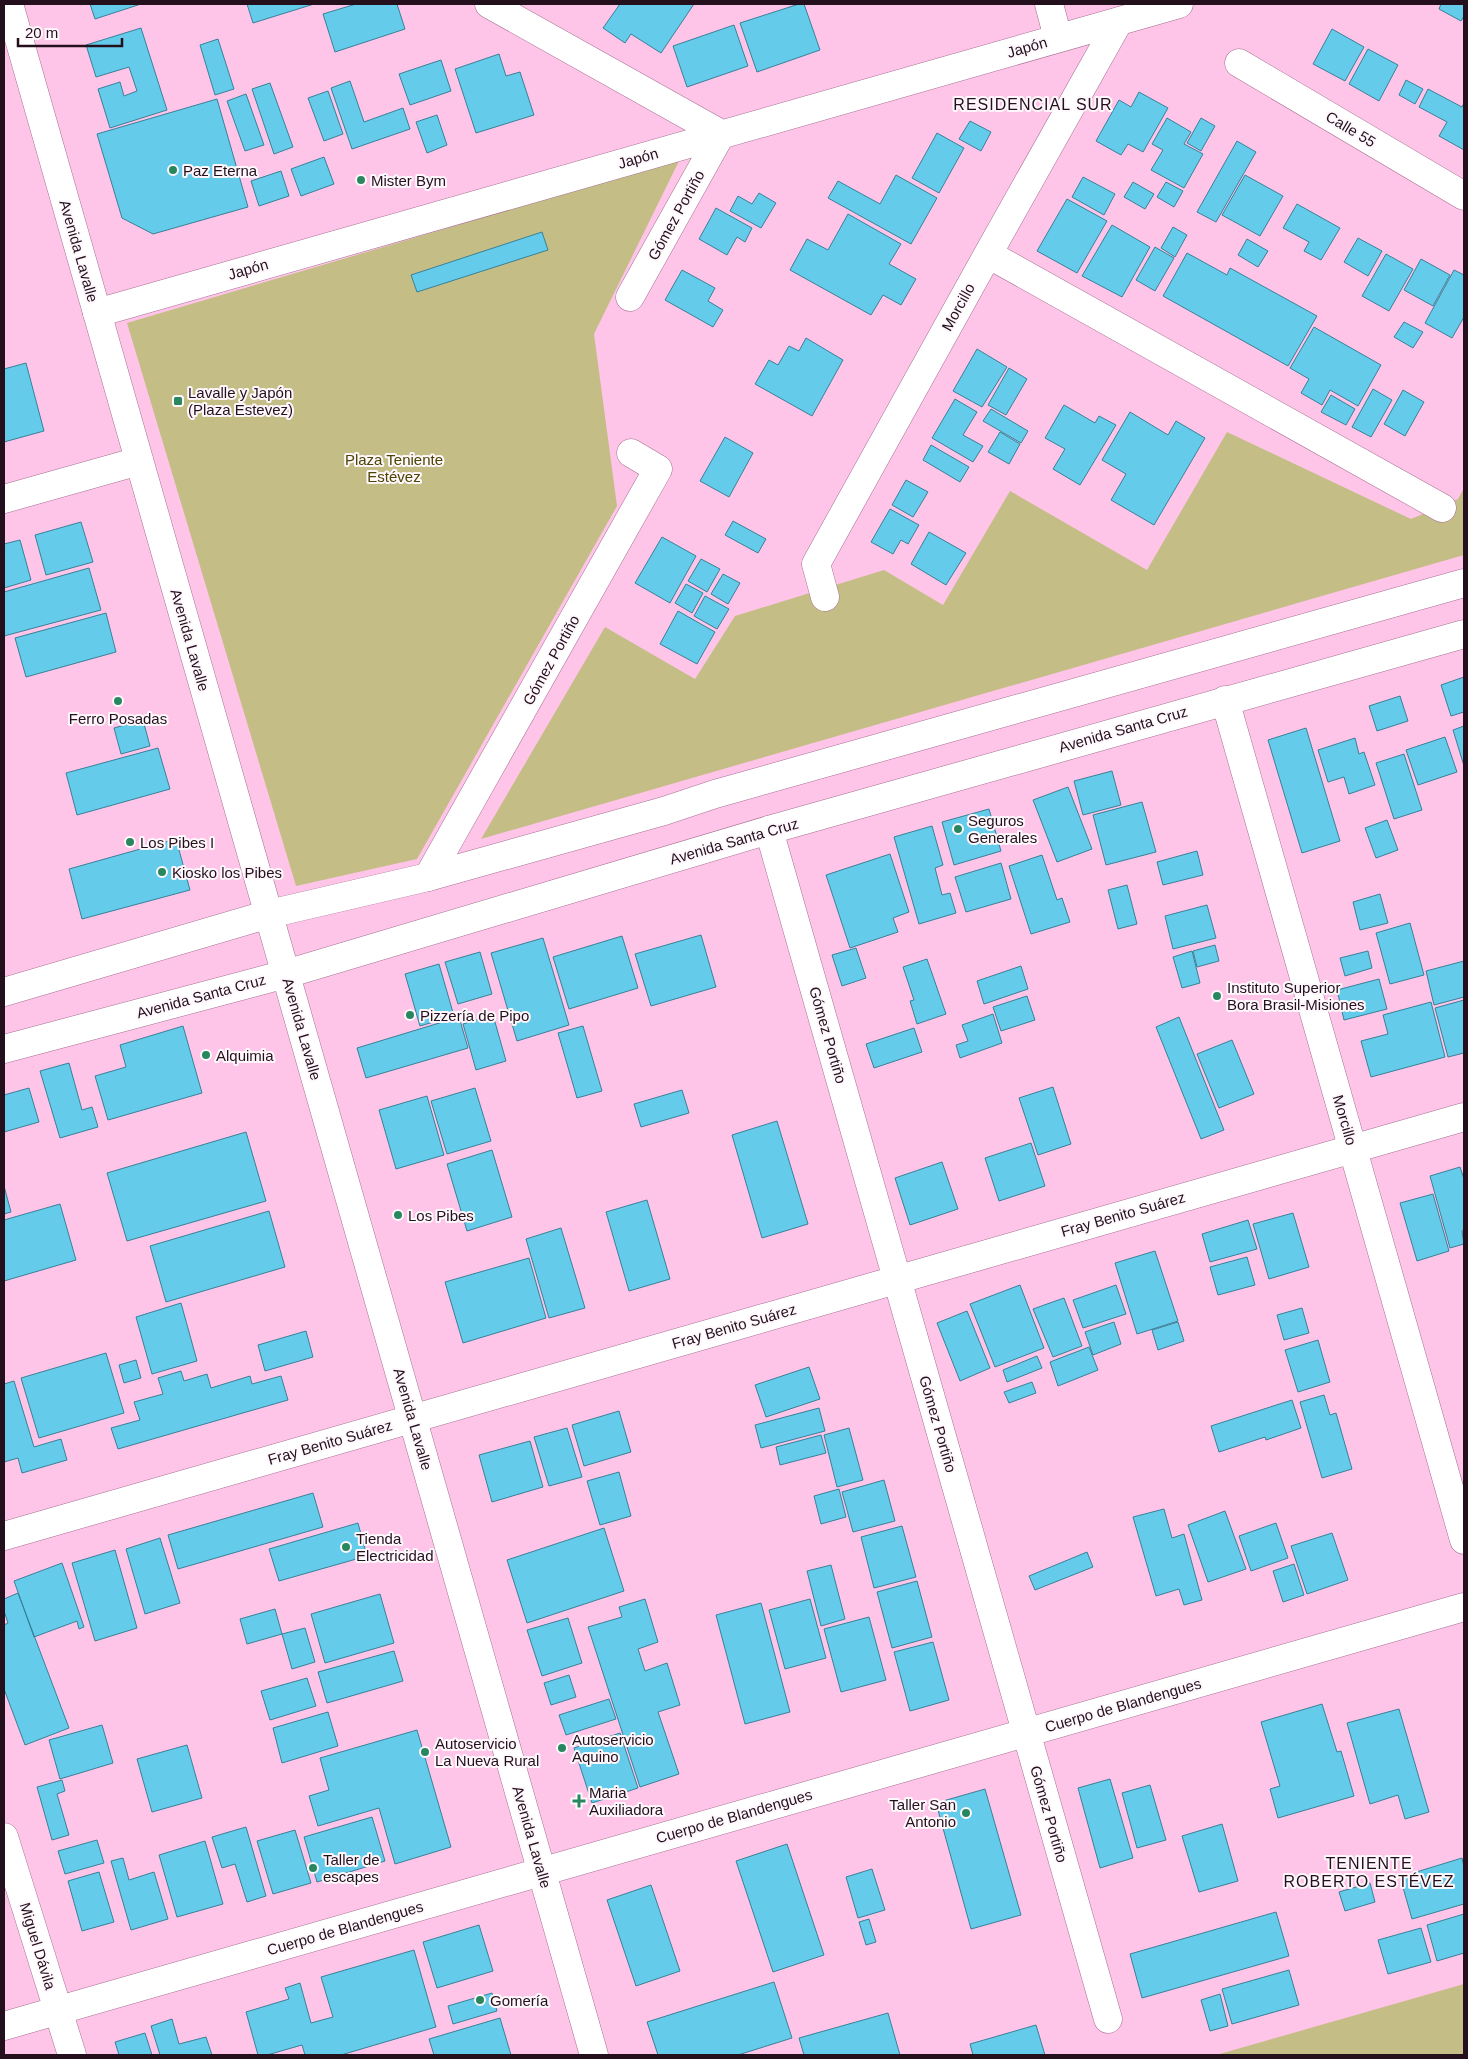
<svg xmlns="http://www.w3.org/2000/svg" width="1468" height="2059" font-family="Helvetica,sans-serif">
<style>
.green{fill:#c5bd86}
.building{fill:#64cbeb;stroke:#388197}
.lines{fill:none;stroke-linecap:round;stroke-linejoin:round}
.minor-casing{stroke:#a57192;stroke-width:29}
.major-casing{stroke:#a57192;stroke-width:29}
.minor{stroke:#fff;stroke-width:28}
.major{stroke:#fff;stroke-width:28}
.poi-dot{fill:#28875f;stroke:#fef8fc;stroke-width:2}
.labels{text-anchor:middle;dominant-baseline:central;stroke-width:4;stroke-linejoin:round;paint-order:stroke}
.street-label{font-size:15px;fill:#24101d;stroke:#fef8fc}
.poi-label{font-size:15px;fill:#24101d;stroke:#fef8fc;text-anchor:start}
.park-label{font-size:15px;fill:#4d4400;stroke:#fef8fc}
.neighbourhood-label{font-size:16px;letter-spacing:1px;fill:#24101d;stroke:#fef8fc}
</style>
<rect width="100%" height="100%" fill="#ffc5e9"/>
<path class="green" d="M680 159 594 334 617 506 417 859 296 886 127 323Z
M1227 432 1411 519 1458 499 1464 488V555L481 839 605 627 695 679 735 616 884 570 943 605 1010 491 1147 570Z
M1464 1984V2055H1216Z"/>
<path class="building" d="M90 4H141L95 19Z
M247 4H314L253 23Z
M356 4H397L405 29 335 52 323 14Z
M620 4H694L661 53 631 34 625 43 603 28Z
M799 4H804L820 50 757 72 740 23Z
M1441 4H1464V16L1461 21 1439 9Z
M734 25 748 66 687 87 673 46Z
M141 28 167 110 110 128 98 89 120 82 124 96 137 91 129 67 96 77 86 45Z
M1332 29 1364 47 1345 81 1313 64Z
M218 39 234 89 215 95 200 45Z
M1368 49 1398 65 1379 101 1349 84Z
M499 54 506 76 520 72 534 115 476 133 455 69Z
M441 60 451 91 410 105 399 74Z
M1406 80 1423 89 1415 104 1399 95Z
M350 81 364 122 403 108 410 129 352 149 331 88Z
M270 83 293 147 274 154 252 89Z
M1428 89 1462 107 1464 103V150L1439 136 1447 122 1419 107Z
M328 91 343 134 324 141 308 98Z
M1139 92 1168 108 1143 152 1128 144 1121 155 1096 141 1119 100 1131 107Z
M246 94 264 145 245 151 227 101Z
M217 99 248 207 153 234 122 218 97 134Z
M437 115 447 145 427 153 416 122Z
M1167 118 1191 132 1184 144 1203 154 1184 188 1151 170 1163 150 1152 144Z
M1201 118 1215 126 1201 151 1187 143Z
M970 121 991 132 981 151 959 139Z
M937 133 964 148 939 193 912 178Z
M1237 141 1256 152 1216 222 1197 212Z
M324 157 334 184 301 196 291 169Z
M281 171 289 196 259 206 251 181Z
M896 175 937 198 911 244 828 198 838 181 880 204Z
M1245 175 1283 196 1260 236 1222 215Z
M1083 177 1115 194 1104 215 1072 197Z
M1133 182 1154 194 1145 209 1124 197Z
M1166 182 1183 191 1174 207 1157 197Z
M759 193 776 203 761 228 730 211 738 196 752 204Z
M1067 199 1107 221 1077 273 1037 251Z
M1297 204 1340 228 1321 260 1304 251 1309 242 1283 228Z
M716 208 752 228 745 242 737 237 727 255 699 239Z
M848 214 901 244 889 264 916 279 901 305 883 295 871 315 790 270 807 239 828 250Z
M1112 225 1150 247 1122 297 1082 276Z
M1173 227 1187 235 1175 257 1161 248Z
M542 232 548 250 417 292 411 275Z
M1358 238 1382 251 1368 276 1344 262Z
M1247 239 1268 251 1258 267 1238 255Z
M1155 247 1174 258 1155 291 1136 280Z
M1187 253 1227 275 1230 268 1317 316 1288 366 1163 296Z
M1386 254 1413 269 1389 311 1362 296Z
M1421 259 1450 275 1433 306 1404 290Z
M682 270 715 288 708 301 723 310 713 327 665 300Z
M1454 270 1464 275V317L1452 338 1425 323Z
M1404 322 1423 332 1413 348 1394 337Z
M1314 327 1381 365 1358 406 1330 390 1322 405 1301 393 1309 379 1290 368Z
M806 338 843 360 812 416 755 384 769 360 778 365 789 346 799 351Z
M977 349 1007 367 982 407 953 391Z
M26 363 44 431 4 442V369Z
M1009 368 1027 379 1006 415 988 405Z
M1373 389 1392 400 1371 437 1352 427Z
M1403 390 1424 402 1405 436 1384 424Z
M1331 395 1355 409 1346 425 1321 412Z
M955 399 977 412 963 435 983 446 973 462 932 438Z
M1064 405 1095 423 1099 416 1116 425 1080 485 1053 469 1065 449 1045 438Z
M991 409 1028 431 1021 443 983 421Z
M1130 412 1168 435 1176 421 1205 438 1154 525 1111 500 1126 474 1102 460Z
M1000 432 1020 444 1009 464 988 452Z
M725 437 753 453 729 497 700 481Z
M931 445 969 467 960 482 923 460Z
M906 480 928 492 913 517 892 505Z
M890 509 919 525 908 544 901 540 893 554 871 542Z
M733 521 766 539 758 553 725 535Z
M81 522 93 562 46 575 35 535Z
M929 532 966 553 946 585 911 564Z
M662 537 696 556 670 603 635 583Z
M20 540 31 580 4 588V544Z
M701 559 720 569 707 592 688 581Z
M89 568 101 610 4 636V592Z
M723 574 740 583 728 604 711 594Z
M686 584 703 593 692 613 675 603Z
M705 596 729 609 717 629 694 616Z
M678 611 715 632 697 664 660 644Z
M106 613 116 652 26 677 15 638Z
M1464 677V712L1451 716 1441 685Z
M1400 696 1408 721 1377 731 1369 706Z
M143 720 150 746 121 754 114 728Z
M1464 726V766L1453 730Z
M1306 728 1340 841 1302 853 1268 740Z
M1445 737 1457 772 1418 785 1406 750Z
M1355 738 1359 754 1364 752 1375 785 1349 794 1344 777 1328 782 1318 750Z
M158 748 170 789 77 815 66 773Z
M1404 754 1422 810 1394 819 1376 763Z
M1112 771 1121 805 1083 815 1074 781Z
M1068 787 1092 849 1057 862 1033 800Z
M1142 802 1156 852 1106 865 1093 815Z
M989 809 1001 851 954 865 942 822Z
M1387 820 1398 850 1376 858 1365 828Z
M932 826 943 865 935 868 942 895 950 893 956 913 919 924 894 837Z
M176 839 190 890 82 919 69 869Z
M1197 851 1203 875 1163 885 1157 862Z
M890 854 909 912 893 918 898 932 850 948 826 875Z
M1042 855 1057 900 1062 898 1070 922 1031 934 1009 866Z
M1001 863 1011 899 966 912 955 877Z
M1127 885 1137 924 1118 929 1108 890Z
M1380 894 1388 923 1360 930 1353 902Z
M1207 905 1216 938 1173 949 1165 916Z
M1410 923 1424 975 1390 984 1376 933Z
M701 935 716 987 651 1006 635 954Z
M622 936 638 988 569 1009 553 957Z
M543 938 569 1025 517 1041 491 953Z
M1215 945 1219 961 1197 967 1193 951Z
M856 948 866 978 842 986 832 955Z
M1192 951 1200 983 1182 988 1173 957Z
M1368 951 1372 968 1345 976 1340 958Z
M480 952 492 994 458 1004 445 962Z
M927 959 946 1014 917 1024 910 1001 914 1000 903 967Z
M1464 961V997L1434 1005 1426 971Z
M439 964 454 1016 420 1026 405 974Z
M1021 966 1028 989 984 1004 977 981Z
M1379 979 1387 1009 1344 1020 1337 990Z
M1027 996 1035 1020 1001 1031 993 1007Z
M1464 1000V1053L1448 1057 1435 1008Z
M1431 1002 1445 1057 1371 1077 1361 1041 1388 1034 1383 1015Z
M993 1014 1002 1043 960 1058 956 1045 968 1041 962 1025Z
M493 1015 506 1061 476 1070 463 1024Z
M459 1017 468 1048 366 1078 357 1048Z
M1179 1017 1224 1130 1201 1139 1156 1027Z
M183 1026 202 1093 108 1120 95 1076 126 1067 120 1045Z
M583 1026 602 1091 577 1098 558 1033Z
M914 1028 922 1052 874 1068 866 1044Z
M1232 1040 1254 1094 1219 1108 1197 1054Z
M69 1063 82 1110 92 1107 98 1127 60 1138 40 1071Z
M1053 1087 1071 1144 1038 1155 1019 1098Z
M29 1088 39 1122 4 1132V1095Z
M475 1088 491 1141 447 1154 431 1101Z
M682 1090 689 1113 641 1127 634 1104Z
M427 1096 444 1155 396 1169 379 1110Z
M777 1121 808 1224 762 1238 732 1135Z
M246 1132 266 1201 127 1241 107 1173Z
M1031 1143 1045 1186 999 1201 985 1158Z
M492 1150 512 1217 467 1231 447 1164Z
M942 1162 958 1209 910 1225 895 1178Z
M1460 1167 1464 1179V1230L1462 1231 1464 1244 1450 1248 1430 1176Z
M4 1186 11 1212 4 1214Z
M1433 1194 1449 1251 1417 1261 1400 1203Z
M647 1200 670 1279 629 1291 606 1212Z
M60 1204 76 1260 4 1281V1220Z
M269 1211 285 1267 166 1302 150 1246Z
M1293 1213 1309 1267 1269 1279 1253 1224Z
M1248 1220 1257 1249 1210 1262 1202 1234Z
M561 1228 585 1308 549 1318 526 1239Z
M1155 1251 1178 1321 1137 1334 1115 1263Z
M1247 1257 1255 1285 1218 1295 1210 1267Z
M529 1258 546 1318 463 1343 445 1282Z
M1020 1285 1044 1348 995 1367 970 1304Z
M1116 1285 1126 1314 1083 1328 1073 1300Z
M1064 1298 1082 1346 1053 1357 1033 1309Z
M181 1303 197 1361 152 1374 136 1317Z
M1302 1308 1309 1333 1284 1340 1277 1315Z
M967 1311 990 1368 960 1381 937 1323Z
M1114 1322 1121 1344 1093 1355 1085 1332Z
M1178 1322 1184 1341 1158 1350 1152 1330Z
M306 1331 313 1357 265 1371 258 1345Z
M1318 1340 1330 1382 1298 1392 1285 1350Z
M1089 1347 1098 1370 1058 1386 1050 1362Z
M106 1353 124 1413 39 1438 21 1378Z
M1037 1356 1042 1368 1007 1382 1003 1370Z
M136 1360 141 1378 124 1383 119 1365Z
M809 1367 820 1399 766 1417 755 1385Z
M181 1371 184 1381 207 1374 211 1388 250 1376 252 1384 281 1376 288 1400 118 1449 111 1428 140 1420 134 1402 163 1394 158 1378Z
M14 1381 34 1447 61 1439 67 1460 22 1473 18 1458 4 1462V1384Z
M1032 1382 1036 1393 1009 1403 1004 1392Z
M1324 1395 1330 1415 1336 1413 1352 1469 1322 1478 1300 1402Z
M1292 1400 1301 1428 1266 1440 1265 1437 1219 1452 1211 1426Z
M819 1408 825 1431 761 1448 755 1425Z
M619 1411 631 1452 584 1466 572 1425Z
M567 1428 582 1477 549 1486 534 1437Z
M849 1428 863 1480 837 1487 824 1435Z
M821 1435 826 1453 780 1465 776 1447Z
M530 1441 543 1487 492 1502 479 1455Z
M619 1472 631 1516 600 1525 587 1481Z
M884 1480 895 1521 853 1532 842 1492Z
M839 1489 846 1517 821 1524 814 1496Z
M313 1493 323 1527 178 1569 168 1535Z
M1164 1509 1172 1538 1184 1534 1202 1600 1184 1605 1179 1589 1156 1596 1133 1517Z
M1225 1511 1246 1569 1208 1582 1188 1525Z
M358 1523 367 1556 279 1581 269 1549Z
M1276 1523 1288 1558 1251 1571 1239 1536Z
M902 1526 916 1577 874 1588 861 1537Z
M604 1528 624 1591 527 1623 507 1560Z
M1332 1533 1348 1580 1307 1594 1291 1546Z
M160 1538 180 1603 145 1614 126 1549Z
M115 1550 137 1628 95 1641 72 1563Z
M1087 1552 1093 1567 1035 1590 1029 1576Z
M62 1563 84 1627 79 1629 77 1621 34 1637 14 1581Z
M1294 1564 1304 1595 1283 1602 1273 1571Z
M831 1565 845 1619 821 1626 807 1571Z
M917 1581 932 1637 892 1648 877 1592Z
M18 1593 69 1728 25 1745 4 1689V1625L8 1623 4 1611V1599Z
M380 1594 394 1643 325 1663 311 1614Z
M645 1599 658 1642 638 1649 645 1671 667 1663 680 1705 658 1712 679 1774 640 1787 588 1627 622 1617 619 1607Z
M810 1599 826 1658 785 1669 769 1610Z
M761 1603 790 1712 745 1724 716 1615Z
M275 1609 282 1634 247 1644 240 1619Z
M869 1617 886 1680 841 1692 824 1629Z
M568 1618 582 1663 542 1676 527 1630Z
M305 1628 315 1662 292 1669 282 1634Z
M933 1642 949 1700 910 1711 894 1652Z
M394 1651 403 1681 327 1703 318 1672Z
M569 1675 576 1697 551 1705 544 1683Z
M307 1678 316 1706 270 1720 261 1691Z
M609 1699 616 1719 566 1735 559 1715Z
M1322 1704 1337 1752 1341 1751 1354 1796 1278 1818 1270 1789 1280 1786 1261 1722Z
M1399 1709 1429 1812 1405 1819 1398 1795 1370 1804 1347 1723Z
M328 1712 338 1746 282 1763 273 1728Z
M102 1725 113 1763 60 1779 49 1740Z
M417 1730 451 1847 395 1864 379 1808 318 1826 309 1796 329 1790 320 1758Z
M620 1733 638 1788 592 1803 574 1748Z
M187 1745 202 1798 152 1812 137 1759Z
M1110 1779 1133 1858 1100 1868 1078 1788Z
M62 1780 65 1791 57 1794 69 1835 52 1840 37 1787Z
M1150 1785 1166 1840 1137 1848 1122 1793Z
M985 1789 1021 1915 971 1929 936 1803Z
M372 1817 385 1861 317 1882 304 1837Z
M1222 1824 1238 1881 1199 1892 1182 1836Z
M246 1827 266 1896 247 1902 235 1864 222 1868 212 1837Z
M295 1830 311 1883 273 1894 257 1841Z
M97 1840 104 1863 65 1874 58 1851Z
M205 1841 223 1904 177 1917 159 1855Z
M787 1844 824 1955 773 1972 736 1861Z
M123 1858 129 1880 154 1872 168 1919 131 1930 111 1861Z
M1462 1858 1464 1867V1904L1412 1919 1400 1877Z
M872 1869 885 1910 858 1918 846 1877Z
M99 1872 114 1922 82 1931 68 1881Z
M1370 1883 1375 1902 1345 1911 1339 1892Z
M651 1885 680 1971 636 1986 607 1900Z
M1276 1912 1289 1956 1142 1998 1130 1954Z
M1464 1914V1953L1437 1961 1427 1925Z
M869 1919 876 1942 866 1945 859 1922Z
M479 1925 493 1971 437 1988 423 1942Z
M1421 1928 1431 1962 1388 1974 1378 1940Z
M414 1950 436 2027 341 2055H305L302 2045 267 2055H258L246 2012 289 1999 285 1988 300 1983 311 2023 333 2017 321 1977Z
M1289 1970 1299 2005 1232 2024 1222 1989Z
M774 1982 792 2038 738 2055H658L647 2022Z
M492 1993 497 2011 453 2024 448 2006Z
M1220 1994 1228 2026 1210 2031 1201 2000Z
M888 2013 900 2055H804L799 2038Z
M500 2018 511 2055H434L429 2039Z
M172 2019 179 2044 206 2037 212 2055H160L151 2026Z
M1036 2025 1045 2055H973L970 2044Z
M145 2033 152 2055H119L115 2042Z"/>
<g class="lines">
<defs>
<path id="minor" d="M489 4 721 134 630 297
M1049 4 1058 38
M1239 63 1464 196
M988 254 1442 508
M97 313 1179 4
M4 499 139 461
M825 597 816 564 988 254 1119 21
M1225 700 1464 1540
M769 830 1108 2019
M428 877 658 469 631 453
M4 1536 1464 1117
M4 1837 72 2055
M4 2026 1464 1607"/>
<path id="major" d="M9 4 594 2055
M4 992 269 914 428 877 664 811 715 794 1464 583
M4 1049 286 974 769 830 1464 634"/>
</defs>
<use href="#minor" class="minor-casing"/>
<use href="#major" class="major-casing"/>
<use href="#minor" class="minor"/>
<use href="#major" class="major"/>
</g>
<g class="poi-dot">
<circle cx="173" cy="170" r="5"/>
<circle cx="361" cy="180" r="5"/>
<rect x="173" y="396" width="10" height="10" rx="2.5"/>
<circle cx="118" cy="701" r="5"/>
<circle cx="958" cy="829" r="5"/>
<circle cx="130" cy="842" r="5"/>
<circle cx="162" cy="872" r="5"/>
<circle cx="1217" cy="996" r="5"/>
<circle cx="410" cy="1015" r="5"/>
<circle cx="206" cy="1055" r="5"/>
<circle cx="398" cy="1215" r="5"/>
<circle cx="346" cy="1547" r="5"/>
<circle cx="562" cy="1748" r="5"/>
<circle cx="425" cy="1752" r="5"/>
<path d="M576.5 1793.5h5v5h5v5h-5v5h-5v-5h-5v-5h5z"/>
<circle cx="966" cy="1813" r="5"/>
<circle cx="313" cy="1868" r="5"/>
<circle cx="480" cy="2000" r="5"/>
</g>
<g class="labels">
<g class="street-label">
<text transform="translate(1027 47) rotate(-16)">Japón</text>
<text transform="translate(1351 129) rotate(31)">Calle 55</text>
<text transform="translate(638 158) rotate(-16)">Japón</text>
<text transform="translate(676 215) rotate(-61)">Gómez Portiño</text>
<text transform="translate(79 251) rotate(74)">Avenida Lavalle</text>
<text transform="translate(248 269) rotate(-16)">Japón</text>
<text transform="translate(958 307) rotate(-61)">Morcillo</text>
<text transform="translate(190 640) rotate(74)">Avenida Lavalle</text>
<text transform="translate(551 660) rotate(-61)">Gómez Portiño</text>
<text transform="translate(1123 729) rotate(-16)">Avenida Santa Cruz</text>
<text transform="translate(734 841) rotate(-16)">Avenida Santa Cruz</text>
<text transform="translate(201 996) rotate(-15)">Avenida Santa Cruz</text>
<text transform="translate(302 1029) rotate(74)">Avenida Lavalle</text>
<text transform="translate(828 1035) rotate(74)">Gómez Portiño</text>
<text transform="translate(1345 1120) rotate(74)">Morcillo</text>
<text transform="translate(1123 1214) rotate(-16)">Fray Benito Suárez</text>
<text transform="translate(734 1326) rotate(-16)">Fray Benito Suárez</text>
<text transform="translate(413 1419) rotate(74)">Avenida Lavalle</text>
<text transform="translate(938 1424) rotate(74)">Gómez Portiño</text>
<text transform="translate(330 1442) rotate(-16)">Fray Benito Suárez</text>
<text transform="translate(1123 1705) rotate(-16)">Cuerpo de Blandengues</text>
<text transform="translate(1049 1814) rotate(74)">Gómez Portiño</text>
<text transform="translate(734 1816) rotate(-16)">Cuerpo de Blandengues</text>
<text transform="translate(532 1837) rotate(74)">Avenida Lavalle</text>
<text transform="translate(345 1928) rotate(-16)">Cuerpo de Blandengues</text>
<text transform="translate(38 1946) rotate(73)">Miguel Dávila</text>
</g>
<g class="poi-label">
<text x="183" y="170">Paz Eterna</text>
<text x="371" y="180">Mister Bym</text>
<text x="188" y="392">Lavalle y Japón<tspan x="188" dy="17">(Plaza Estevez)</tspan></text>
<text x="118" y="718" text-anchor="middle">Ferro Posadas</text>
<text x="968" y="820">Seguros<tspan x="968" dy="17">Generales</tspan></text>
<text x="140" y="842">Los Pibes I</text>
<text x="172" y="872">Kiosko los Pibes</text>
<text x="1227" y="987">Instituto Superior<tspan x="1227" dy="17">Bora Brasil-Misiones</tspan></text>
<text x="420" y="1015">Pizzería de Pipo</text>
<text x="216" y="1055">Alquimia</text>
<text x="408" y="1215">Los Pibes</text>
<text x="356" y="1538">Tienda<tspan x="356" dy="17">Electricidad</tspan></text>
<text x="572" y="1739">Autoservicio<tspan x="572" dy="17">Aquino</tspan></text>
<text x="435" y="1743">Autoservicio<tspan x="435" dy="17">La Nueva Rural</tspan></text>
<text x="589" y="1792">Maria<tspan x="589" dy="17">Auxiliadora</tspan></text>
<text x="956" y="1804" text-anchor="end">Taller San<tspan x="956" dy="17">Antonio</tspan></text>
<text x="323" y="1859">Taller de<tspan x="323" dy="17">escapes</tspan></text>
<text x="490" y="2000">Gomería</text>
</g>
<g class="park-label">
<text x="394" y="459">Plaza Teniente<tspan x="394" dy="17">Estévez</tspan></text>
</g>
<g class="neighbourhood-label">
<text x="1033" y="104">RESIDENCIAL SUR</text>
<text x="1369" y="1863">TENIENTE<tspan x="1369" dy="18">ROBERTO ESTÉVEZ</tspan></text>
</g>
</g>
<rect width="1468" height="2059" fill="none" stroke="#24101d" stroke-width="10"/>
<path d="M18 38v8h104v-8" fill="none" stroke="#24101d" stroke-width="2.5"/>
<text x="25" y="38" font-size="15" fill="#24101d" stroke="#fef8fc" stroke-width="4" paint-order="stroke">20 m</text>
</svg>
